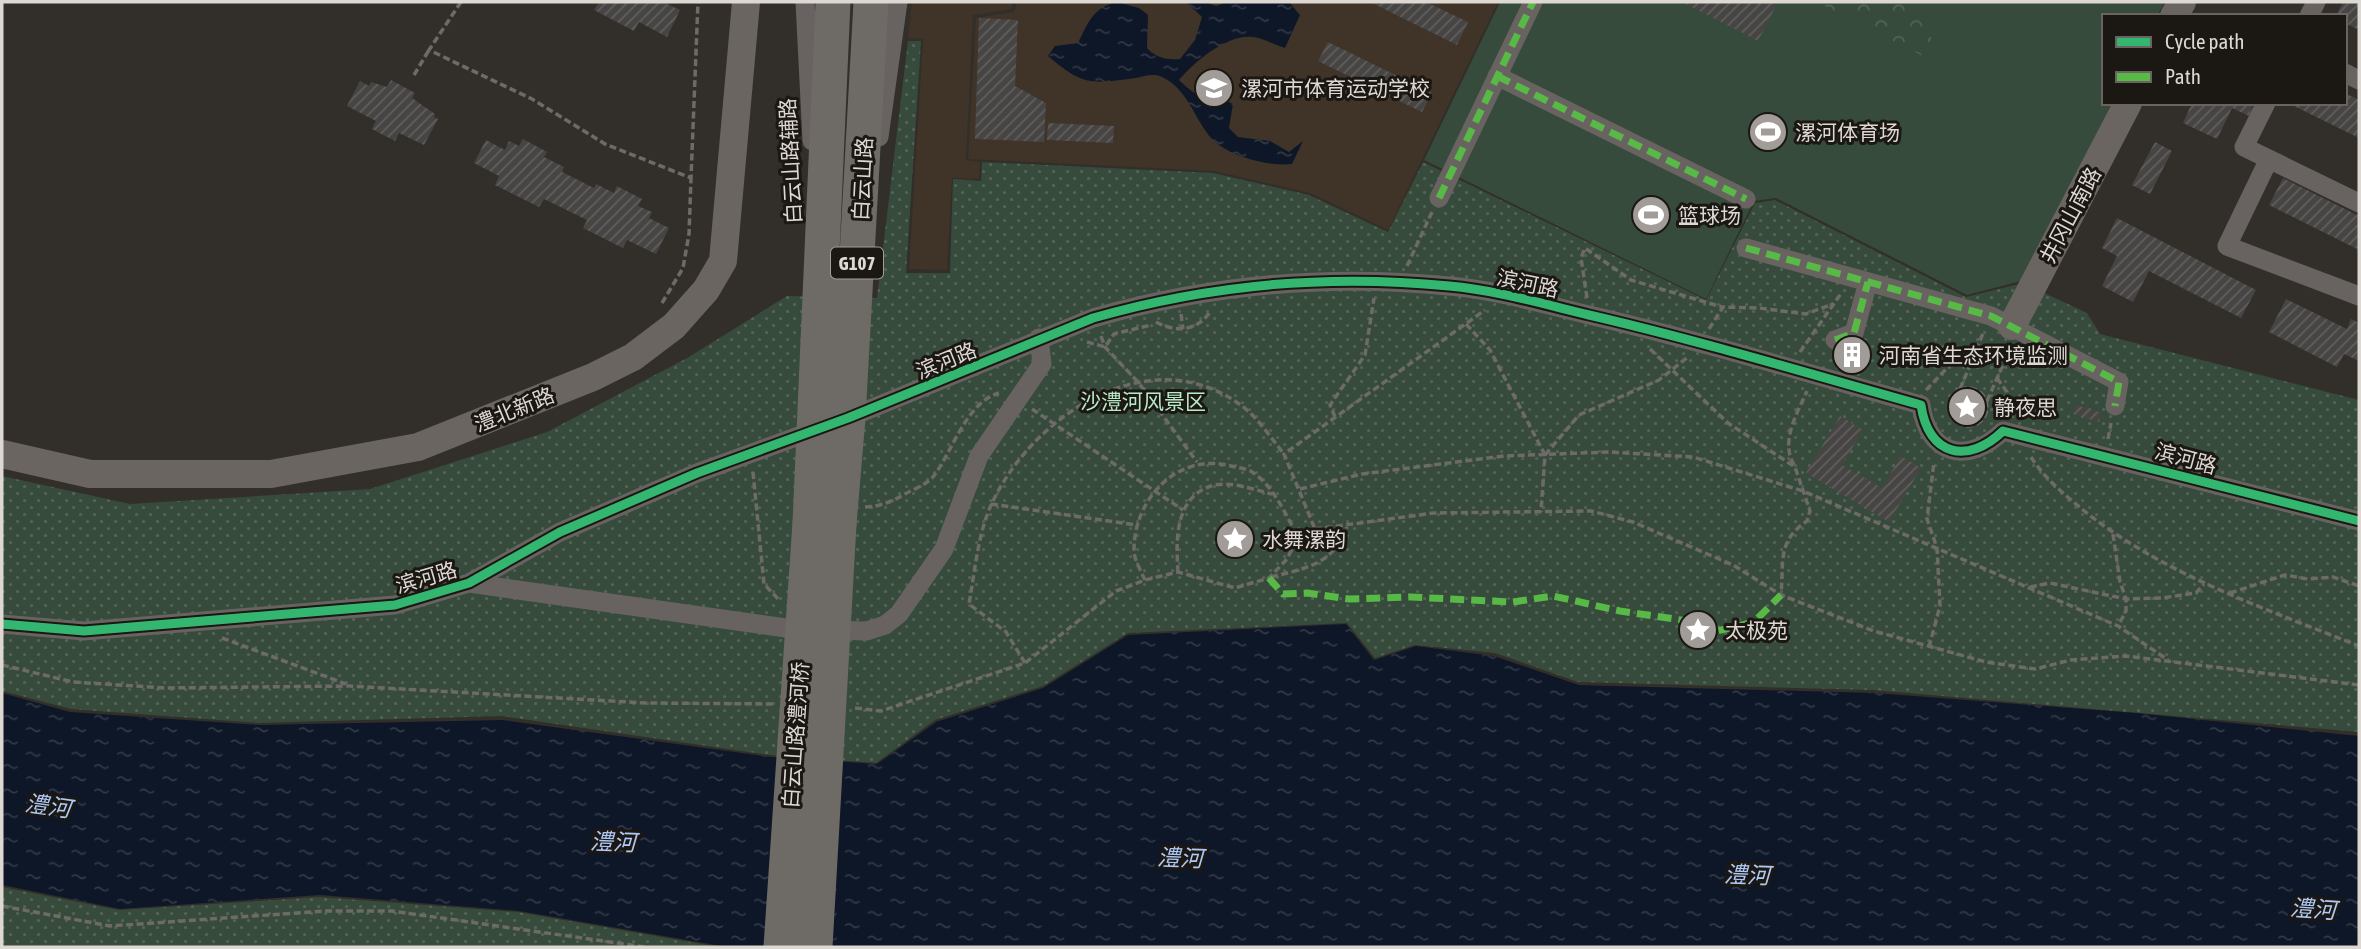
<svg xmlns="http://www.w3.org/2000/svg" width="2361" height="949" font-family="'Asap Condensed','Noto Sans SC',sans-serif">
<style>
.built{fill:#403327}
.green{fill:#364b3b}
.forest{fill:url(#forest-crowns)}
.park{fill:url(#park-dots)}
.water{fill:url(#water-ripples)}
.building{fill:url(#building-hatch)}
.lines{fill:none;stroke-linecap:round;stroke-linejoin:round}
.path{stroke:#6e6a68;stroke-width:3.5;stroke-dasharray:7 3.5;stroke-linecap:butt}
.street{stroke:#686361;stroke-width:19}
.secondary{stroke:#6a6561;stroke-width:28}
.highway{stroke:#6e6a66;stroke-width:35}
.highway-bridge{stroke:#6e6a66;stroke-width:35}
.quiet{stroke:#58b947;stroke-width:7;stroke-dasharray:14 7;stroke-linecap:butt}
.cycleway-casing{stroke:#1b1713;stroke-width:13}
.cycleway{stroke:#33b770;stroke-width:9}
.labels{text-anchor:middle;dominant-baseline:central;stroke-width:6;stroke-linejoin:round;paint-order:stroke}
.shield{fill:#1b1713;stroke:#a49e99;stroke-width:2}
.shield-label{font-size:19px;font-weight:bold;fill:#ded8d3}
.poi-label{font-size:21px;fill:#ded8d3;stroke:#1b1713;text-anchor:start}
.street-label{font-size:21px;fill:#ded8d3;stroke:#1b1713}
.park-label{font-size:21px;fill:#b8eac6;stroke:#1b1713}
.water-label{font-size:23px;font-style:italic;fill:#aec9f7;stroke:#1b1713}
</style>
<defs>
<pattern id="forest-crowns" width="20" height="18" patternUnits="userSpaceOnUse" patternTransform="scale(1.75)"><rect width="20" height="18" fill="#364b3b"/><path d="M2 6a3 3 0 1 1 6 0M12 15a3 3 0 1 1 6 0" fill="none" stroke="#536456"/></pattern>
<pattern id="park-dots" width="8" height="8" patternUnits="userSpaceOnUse" patternTransform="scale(1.75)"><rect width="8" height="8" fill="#364b3b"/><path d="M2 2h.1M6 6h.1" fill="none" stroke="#536456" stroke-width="1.8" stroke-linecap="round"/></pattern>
<pattern id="water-ripples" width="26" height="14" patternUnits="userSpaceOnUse" patternTransform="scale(1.75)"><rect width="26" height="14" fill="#0e1728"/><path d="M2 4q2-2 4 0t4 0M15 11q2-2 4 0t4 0" fill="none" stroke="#313846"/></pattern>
<pattern id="building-hatch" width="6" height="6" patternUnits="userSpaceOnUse" patternTransform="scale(1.75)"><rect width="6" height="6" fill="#474444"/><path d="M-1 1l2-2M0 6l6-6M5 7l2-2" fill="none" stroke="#615e5e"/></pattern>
</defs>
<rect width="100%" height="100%" fill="#322e2a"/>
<path class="built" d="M912 2H1013L1011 9 973 15 966 160 980 162 979 179 952 178 947 270 909 269 923 39 908 38Z
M1017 2H1498L1388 230 1310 193 1214 171 968 159 976 18 1014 12Z"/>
<path class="green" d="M1500 2H2165L2157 16H2104V103H2112L2021 281 1967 295 1776 198 1754 201 1706 299 1424 160Z"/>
<path class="forest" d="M1817 2H1906V10L1918 18 1954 72Z"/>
<path class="park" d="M908 41H921L906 273H950L953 179 981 181 982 162 1213 173 1309 195 1388 232 1423 162 1706 300 1755 203 1775 200 1966 297 2023 283 2087 313 2100 334 2359 400V732L1873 690 1578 682 1495 653 1415 645 1375 658 1347 623 1128 633 1043 686 935 720 876 763 769 755 502 716 259 723 71 709 2 691V476L130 504 370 489 547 432 689 357 787 296 877 298Z
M2 887 119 910 320 897 518 912 719 947H2Z"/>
<path class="water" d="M1117 2 1139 8 1148 15 1147 48C1156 58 1167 60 1180 59L1195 40 1202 17 1186 2H1205L1216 6 1228 2H1289L1300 15 1285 48C1274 45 1263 38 1253 37 1228 33 1194 62 1179 80 1187 88 1198 97 1210 100 1219 102 1224 99 1233 104L1229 128 1238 137 1270 141 1289 152 1303 141 1292 164C1269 167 1228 156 1212 139 1194 119 1188 89 1162 77 1153 73 1145 76 1136 78 1091 84 1083 86 1048 56L1055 46 1078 43C1088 23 1093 7 1117 2Z
M1346 624 1374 660 1416 646 1494 656 1579 685 1876 693 2136 713 2359 736V947H727L519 911 320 895 120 909 2 885V693L70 712 259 725 502 720 772 757 877 764 936 722 1043 688 1128 635Z"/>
<path class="building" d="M599 2H663L680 10 667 37 639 22 634 31 594 10Z
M1370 2H1426L1468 22 1457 45Z
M1682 2H1778L1758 41Z
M2343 2H2359V30L2345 23V16H2336Z
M979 18 1018 20 1015 86 1046 103 1044 142 975 139Z
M1328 42 1432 93 1422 112 1318 61Z
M391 80 415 93 412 98 435 114 434 117 438 119 424 145 399 133 395 141 372 129 376 121 347 106 360 81 369 86 371 82 387 87Z
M2345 93 2359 100V138L2294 106 2345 103Z
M2192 103H2254L2249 116 2232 108 2217 139 2183 123Z
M1048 123 1114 126 1113 143 1047 140Z
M523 139 547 152 544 157 564 167 562 172 594 188 596 184 614 193 617 186 642 199 638 206 652 212 649 218 669 228 656 254 627 240 623 248 583 228 587 220 544 199 539 207 495 185 499 176 474 163 486 140 505 150 509 141 519 146Z
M2155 142 2172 151 2150 194 2132 185Z
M2283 178 2359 216V250L2269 205Z
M2117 218 2256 290 2241 318 2149 271 2133 302 2102 286 2117 256 2102 248Z
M2286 299 2347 329 2351 319 2359 323V361L2344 354 2337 367 2269 332Z
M1844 346 1863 352 1860 363 1841 358Z
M2075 405 2102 413 2099 422 2073 414Z
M1840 416 1863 430 1842 465 1882 488 1901 456 1921 468 1889 522 1806 473Z"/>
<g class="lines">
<path class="path" d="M461 2 429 50 532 99 605 144 691 178 698 2
M414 75 429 50
M1407 266 1432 212
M1587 298 1581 258 1585 248 1631 280 1722 307
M662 303 683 268 689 234 691 178
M1181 314 1183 329
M1156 322C1176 333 1197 331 1210 312
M1466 324 1490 350 1545 455 1541 512
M1709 329 1723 307 1759 308 1806 314 1833 304
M1101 336 1105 347 1138 382 1197 462
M1087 342 1105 347 1114 334 1151 325
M1650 349 1728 423 1795 467 1810 511 1807 521C1777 541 1784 561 1781 594
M1800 352 1842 292
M1997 378 2007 392 2009 414
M1949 407a19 19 0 1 1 38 0a19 19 0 1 1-38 0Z
M1960 389 1984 331
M1926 390 1950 365H1970
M1987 401 2010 349
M1032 409 1183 510
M1335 417 1330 405 1365 355 1374 298
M2108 439 2111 423
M1545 455 1579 415 1659 380 1688 357
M2031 457C2044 478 2064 494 2083 510 2164 575 2264 608 2359 646
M1794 465C1780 441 1797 414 1807 391
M753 472 764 584 780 601
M1300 489 1362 474 1504 456 1609 452 1693 457 1803 491 2118 626 2168 660
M991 504 1137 525
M865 507C879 507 893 501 905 494 914 489 927 484 933 477 952 453 966 402 999 393
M1315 529 1434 513 1591 511 1633 522 1733 565 1781 595 1874 631 1986 662 2035 669 2071 660 2126 656 2359 685
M2113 534 2120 582 2126 599V611L2118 626
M1178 572C1176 542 1174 498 1211 486 1228 480 1255 490 1272 494
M1271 577C1306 568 1333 565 1347 527
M1145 580C1141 571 1134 560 1134 550 1134 498 1178 452 1231 466 1237 468 1246 468 1252 472 1273 485 1286 515 1298 537
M2030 587 2050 583 2126 599 2162 598 2196 593 2204 584
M2230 593 2285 575 2308 579 2333 577 2359 586
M222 638 346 684
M1929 647 1940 606 1937 548 1927 519 1934 462
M1025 663 1006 632 969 604C975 571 978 531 993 501 1035 414 1151 338 1242 406 1258 418 1271 438 1284 454
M2 665 73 682 166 688 349 686 646 703 774 704
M855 708 881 711 1025 663 1116 591 1145 580 1178 572 1235 588 1269 578 1287 559 1298 537 1315 529 1284 454 1485 310
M2 906 110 926 325 911H392L645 947"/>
<path class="street" d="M805 2 812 141
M2309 16 2316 2
M2345 73 2359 80
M1497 76 1746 199
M2266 103 2244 147 2359 203
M879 137 898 2
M2269 159 2227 246 2359 296
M1439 198 1533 2
M1746 248 1991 316 2119 382 2115 406
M1835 340 1854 333 1868 282
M469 583 793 629 867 631 885 625 899 614 944 549 979 456 1042 364 1039 338
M2 624 84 631 395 605 469 583 560 532 697 473 848 418 1093 318C1208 285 1330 274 1449 286 1496 290 1543 304 1589 315 1701 341 1810 374 1921 405 1928 456 1968 465 2003 431L2359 521"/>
<path class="secondary" d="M2174 16 2182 2
M2012 326 2128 103
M2 454 90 474H271L418 447 593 377 633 357 674 326 706 290 723 261 746 2"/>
<path class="highway" d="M810 523 833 2
M839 524 848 418 871 2"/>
<path class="highway-bridge" d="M781 947 810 523
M815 947 839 524"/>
<path class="quiet" d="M1497 76 1746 199
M1439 198 1533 2
M1746 248 1991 316 2119 382 2115 406
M1835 340 1854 333 1868 282
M1269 578 1283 594 1307 593 1349 599 1410 597 1513 602 1553 596 1620 611 1688 621 1717 631 1754 622 1781 595"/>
<defs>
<path id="cycleway" d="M2 624 84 631 395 605 469 583 560 532 697 473 848 418 1093 318C1208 285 1330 274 1449 286 1496 290 1543 304 1589 315 1701 341 1810 374 1921 405 1928 456 1968 465 2003 431L2359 521"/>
</defs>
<use href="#cycleway" class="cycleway-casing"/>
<use href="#cycleway" class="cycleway"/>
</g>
<defs>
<symbol id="school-disc" viewBox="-11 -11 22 22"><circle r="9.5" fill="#a29c98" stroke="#1b1713"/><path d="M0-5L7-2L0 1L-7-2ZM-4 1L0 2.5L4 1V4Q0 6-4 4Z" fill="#fff"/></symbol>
<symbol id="stadium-disc" viewBox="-11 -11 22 22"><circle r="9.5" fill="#a29c98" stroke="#1b1713"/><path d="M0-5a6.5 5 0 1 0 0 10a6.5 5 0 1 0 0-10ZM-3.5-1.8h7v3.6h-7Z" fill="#fff"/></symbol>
<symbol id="building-disc" viewBox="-11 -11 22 22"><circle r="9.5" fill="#a29c98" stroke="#1b1713"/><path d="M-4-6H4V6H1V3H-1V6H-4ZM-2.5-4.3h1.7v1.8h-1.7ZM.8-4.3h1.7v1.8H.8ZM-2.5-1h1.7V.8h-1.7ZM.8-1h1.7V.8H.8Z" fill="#fff"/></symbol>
<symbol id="sight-disc" viewBox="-11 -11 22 22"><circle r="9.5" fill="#a29c98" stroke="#1b1713"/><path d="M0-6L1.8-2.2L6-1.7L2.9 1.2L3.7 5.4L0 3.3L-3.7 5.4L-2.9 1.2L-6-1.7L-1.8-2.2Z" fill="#fff"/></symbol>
</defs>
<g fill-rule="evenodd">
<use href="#school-disc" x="1192" y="66" width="44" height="44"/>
<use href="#stadium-disc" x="1746" y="110" width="44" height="44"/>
<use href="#stadium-disc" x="1629" y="193" width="44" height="44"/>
<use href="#building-disc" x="1830" y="333" width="44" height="44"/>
<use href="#sight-disc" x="1945" y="385" width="44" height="44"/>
<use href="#sight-disc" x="1213" y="517" width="44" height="44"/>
<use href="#sight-disc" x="1676" y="608" width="44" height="44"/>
</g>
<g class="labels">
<rect class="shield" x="831" y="247.5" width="52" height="31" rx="5"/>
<g class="shield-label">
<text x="857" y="263">G107</text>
</g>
<g class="poi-label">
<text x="1241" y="88">漯河市体育运动学校</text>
<text x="1795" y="132">漯河体育场</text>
<text x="1678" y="215">篮球场</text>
<text x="1879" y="355">河南省生态环境监测</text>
<text x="1994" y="407">静夜思</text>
<text x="1262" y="539">水舞漯韵</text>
<text x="1725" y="630">太极苑</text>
</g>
<g class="street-label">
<text transform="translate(790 161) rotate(-93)">白云山路辅路</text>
<text transform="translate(862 179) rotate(-87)">白云山路</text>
<text transform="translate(2070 215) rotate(-62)">井冈山南路</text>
<text transform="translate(1528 283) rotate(12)">滨河路</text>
<text transform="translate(946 360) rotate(-22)">滨河路</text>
<text transform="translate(514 409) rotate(-22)">澧北新路</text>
<text transform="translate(2186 458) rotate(15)">滨河路</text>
<text transform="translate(426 577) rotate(-16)">滨河路</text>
<text transform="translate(795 735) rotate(-86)">白云山路澧河桥</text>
</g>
<g class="park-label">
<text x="1143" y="401">沙澧河风景区</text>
</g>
<g class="water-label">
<text transform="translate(48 806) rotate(8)">澧河</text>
<text transform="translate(613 842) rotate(2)">澧河</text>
<text transform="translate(1180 858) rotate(2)">澧河</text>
<text transform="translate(1747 875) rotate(2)">澧河</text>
<text transform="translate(2313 909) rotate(4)">澧河</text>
</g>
</g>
<rect width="2361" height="949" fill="none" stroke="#ded8d3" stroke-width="7"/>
<rect x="2102" y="14" width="245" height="91" fill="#1b1713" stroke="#696460" stroke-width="2"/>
<rect x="2116" y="37" width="35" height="10" fill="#33b770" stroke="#696460" stroke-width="2"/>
<text x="2165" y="49" font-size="21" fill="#ded8d3">Cycle path</text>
<rect x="2116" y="72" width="35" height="10" fill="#58b947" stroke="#696460" stroke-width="2"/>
<text x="2165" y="84" font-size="21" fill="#ded8d3">Path</text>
</svg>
